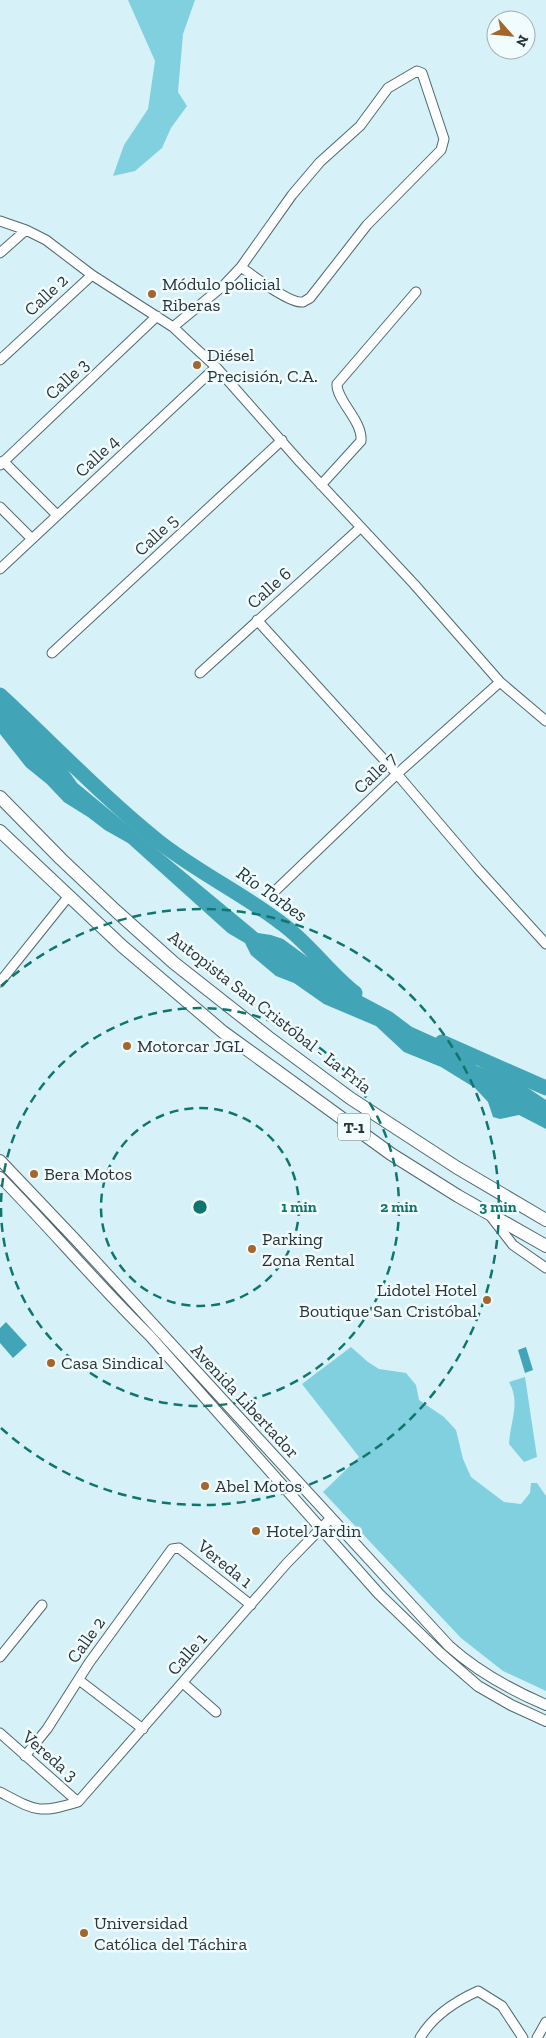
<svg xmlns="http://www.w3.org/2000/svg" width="546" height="2038" font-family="'Zilla Slab',serif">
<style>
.green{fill:#81d0df}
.water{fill:#42a5b7}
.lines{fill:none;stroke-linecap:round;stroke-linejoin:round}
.river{stroke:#42a5b7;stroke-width:15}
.minor-casing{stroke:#50686d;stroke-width:11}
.major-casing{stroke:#50686d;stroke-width:12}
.highway-casing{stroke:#50686d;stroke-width:14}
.minor{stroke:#fff;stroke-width:9}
.major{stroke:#fff;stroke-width:10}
.highway{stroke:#fff;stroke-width:12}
.ring{fill:none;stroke:#0f766e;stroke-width:2.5;stroke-dasharray:9 6}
.poi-dot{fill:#a4662b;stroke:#f1fcfe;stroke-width:2}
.labels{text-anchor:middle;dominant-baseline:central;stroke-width:5;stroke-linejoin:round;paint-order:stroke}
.shield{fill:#f1fcfe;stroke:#667073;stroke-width:1}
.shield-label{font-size:16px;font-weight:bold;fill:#2a3437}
.poi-label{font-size:18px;fill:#2a3437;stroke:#f1fcfe;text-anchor:start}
.street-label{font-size:18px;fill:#2a3437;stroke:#f1fcfe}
.water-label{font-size:19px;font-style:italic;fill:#1b3236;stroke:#f1fcfe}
.centre{fill:#0f766e;stroke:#f1fcfe;stroke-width:2.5}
.ring-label{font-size:15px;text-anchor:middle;font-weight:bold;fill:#0f766e;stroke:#f1fcfe;stroke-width:5;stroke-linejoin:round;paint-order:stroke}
</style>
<rect width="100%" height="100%" fill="#d6f2f8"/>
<path class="green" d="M128 0H195L183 34 178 92 187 106 171 128 162 148 135 171 113 176 124 145 148 109 155 61Z
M351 1347 368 1362 379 1369 406 1373 416 1385 419 1400 444 1417 456 1430 463 1459 471 1477 504 1502 521 1504 530 1493 531 1483H537L546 1496V1691L503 1671 461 1638 323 1492 359 1457 302 1384Z
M525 1377 537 1457 524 1462 509 1444C510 1421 521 1403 509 1382Z"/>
<path class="water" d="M0 695 12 714 56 753 77 783 258 933 271 935 283 939 358 994 392 1012 412 1027 452 1045 477 1066 513 1078 546 1100V1129L519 1115 500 1119 493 1117 488 1102 475 1088 441 1067 404 1052 376 1026 324 1004 294 983 276 976 251 955 245 943 228 933 128 843 105 830 88 817 64 802 47 784 26 767 0 734Z
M6 1322 27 1345 13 1358 0 1343V1328Z
M526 1347 533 1370 525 1373 518 1350Z"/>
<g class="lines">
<path class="river" d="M0 695C53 744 102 796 158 841 197 872 242 893 281 923 309 943 328 972 355 993
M442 1042 546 1088"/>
<defs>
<path id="minor" d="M0 221 26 230 46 240 92 275 173 327 190 343 216 367 300 462 414 584 500 682 546 721
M0 253 26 230
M173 327 223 286 241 267 292 195 320 162 360 126 388 88 417 71 422 73 444 139 441 150 367 225 310 298C308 299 305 301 303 302 290 304 252 275 241 267
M0 360 92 275
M3 461 57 515
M0 465 157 316
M321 485 361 441C363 421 336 400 337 384L416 292
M0 507 32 539
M0 569 216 367
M257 620 397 774 478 869 546 944
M52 653 282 440
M200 673 360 528
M275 891 397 774 500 682
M0 982 68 897
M492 1218 513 1245 546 1268
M0 1657 42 1605
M79 1680 143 1729
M183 1683 216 1712
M0 1733 78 1802
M25 1756 47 1729 89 1663 172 1549 179 1548 251 1605
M0 1792C36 1811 38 1814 78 1802L287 1563 331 1518
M420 2038C432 2017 456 2001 478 1991L502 2006 523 2038
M537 2038 546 2022"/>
<path id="major" d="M0 1160 75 1239 449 1646C478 1672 511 1690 546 1705
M0 1177C51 1229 98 1285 150 1336L379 1594 440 1653 478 1686 511 1705 546 1721"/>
<path id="highway" d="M0 797 61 859 116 911 174 963 268 1037 350 1098 456 1167 546 1220
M0 831 122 946 223 1032 391 1154 458 1196 546 1246"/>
</defs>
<use href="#minor" class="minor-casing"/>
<use href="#major" class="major-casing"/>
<use href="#highway" class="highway-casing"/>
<use href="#minor" class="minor"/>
<use href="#major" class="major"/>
<use href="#highway" class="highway"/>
</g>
<g class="ring">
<circle cx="200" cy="1207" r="99"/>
<circle cx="200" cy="1207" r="199"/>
<path d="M1 986A298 298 0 1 1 1 1428"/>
</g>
<g class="poi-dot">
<circle cx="152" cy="294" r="5"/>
<circle cx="197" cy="365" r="5"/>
<circle cx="127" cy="1046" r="5"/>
<circle cx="34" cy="1174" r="5"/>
<circle cx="252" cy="1249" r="5"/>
<circle cx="487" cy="1300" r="5"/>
<circle cx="51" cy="1363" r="5"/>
<circle cx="205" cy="1486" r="5"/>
<circle cx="256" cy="1531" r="5"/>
<circle cx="84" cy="1933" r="5"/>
</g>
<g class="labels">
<rect class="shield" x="338" y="1113.5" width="32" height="27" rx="4"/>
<g class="shield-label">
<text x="354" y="1127">T-1</text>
</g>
<g class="poi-label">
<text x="162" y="284">Módulo policial<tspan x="162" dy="21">Riberas</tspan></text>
<text x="207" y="355">Diésel<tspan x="207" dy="21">Precisión, C.A.</tspan></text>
<text x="137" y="1046">Motorcar JGL</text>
<text x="44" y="1174">Bera Motos</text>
<text x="262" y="1239">Parking<tspan x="262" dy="21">Zona Rental</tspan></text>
<text x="477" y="1290" text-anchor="end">Lidotel Hotel<tspan x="477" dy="21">Boutique San Cristóbal</tspan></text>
<text x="61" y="1363">Casa Sindical</text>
<text x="215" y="1486">Abel Motos</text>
<text x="266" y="1531">Hotel Jardin</text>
<text x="94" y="1923">Universidad<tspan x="94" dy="21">Católica del Táchira</tspan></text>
</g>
<g class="street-label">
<text transform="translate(46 295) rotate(-43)">Calle 2</text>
<text transform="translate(67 379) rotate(-43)">Calle 3</text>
<text transform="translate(97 456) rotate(-43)">Calle 4</text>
<text transform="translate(156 535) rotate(-43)">Calle 5</text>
<text transform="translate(269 588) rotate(-42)">Calle 6</text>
<text transform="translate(375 773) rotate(-43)">Calle 7</text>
<text transform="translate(270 1012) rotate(38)">Autopista San Cristóbal - La Fría</text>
<text transform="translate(245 1401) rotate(47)">Avenida Libertador</text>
<text transform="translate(225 1564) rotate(39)">Vereda 1</text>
<text transform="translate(86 1640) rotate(-55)">Calle 2</text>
<text transform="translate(187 1654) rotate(-49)">Calle 1</text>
<text transform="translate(50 1756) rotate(41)">Vereda 3</text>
</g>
<g class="water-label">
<text transform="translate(272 894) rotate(35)">Río Torbes</text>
</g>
</g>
<circle cx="200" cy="1207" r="8" class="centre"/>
<g class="ring-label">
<text x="299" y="1212">1 min</text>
<text x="399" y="1212">2 min</text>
<text x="498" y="1212">3 min</text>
</g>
<g transform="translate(511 35) rotate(117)"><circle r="24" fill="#f1fcfe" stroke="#a1acae"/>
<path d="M0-4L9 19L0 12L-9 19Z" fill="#a4662b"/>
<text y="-8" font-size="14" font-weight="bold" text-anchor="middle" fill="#2a3437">N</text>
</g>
</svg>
